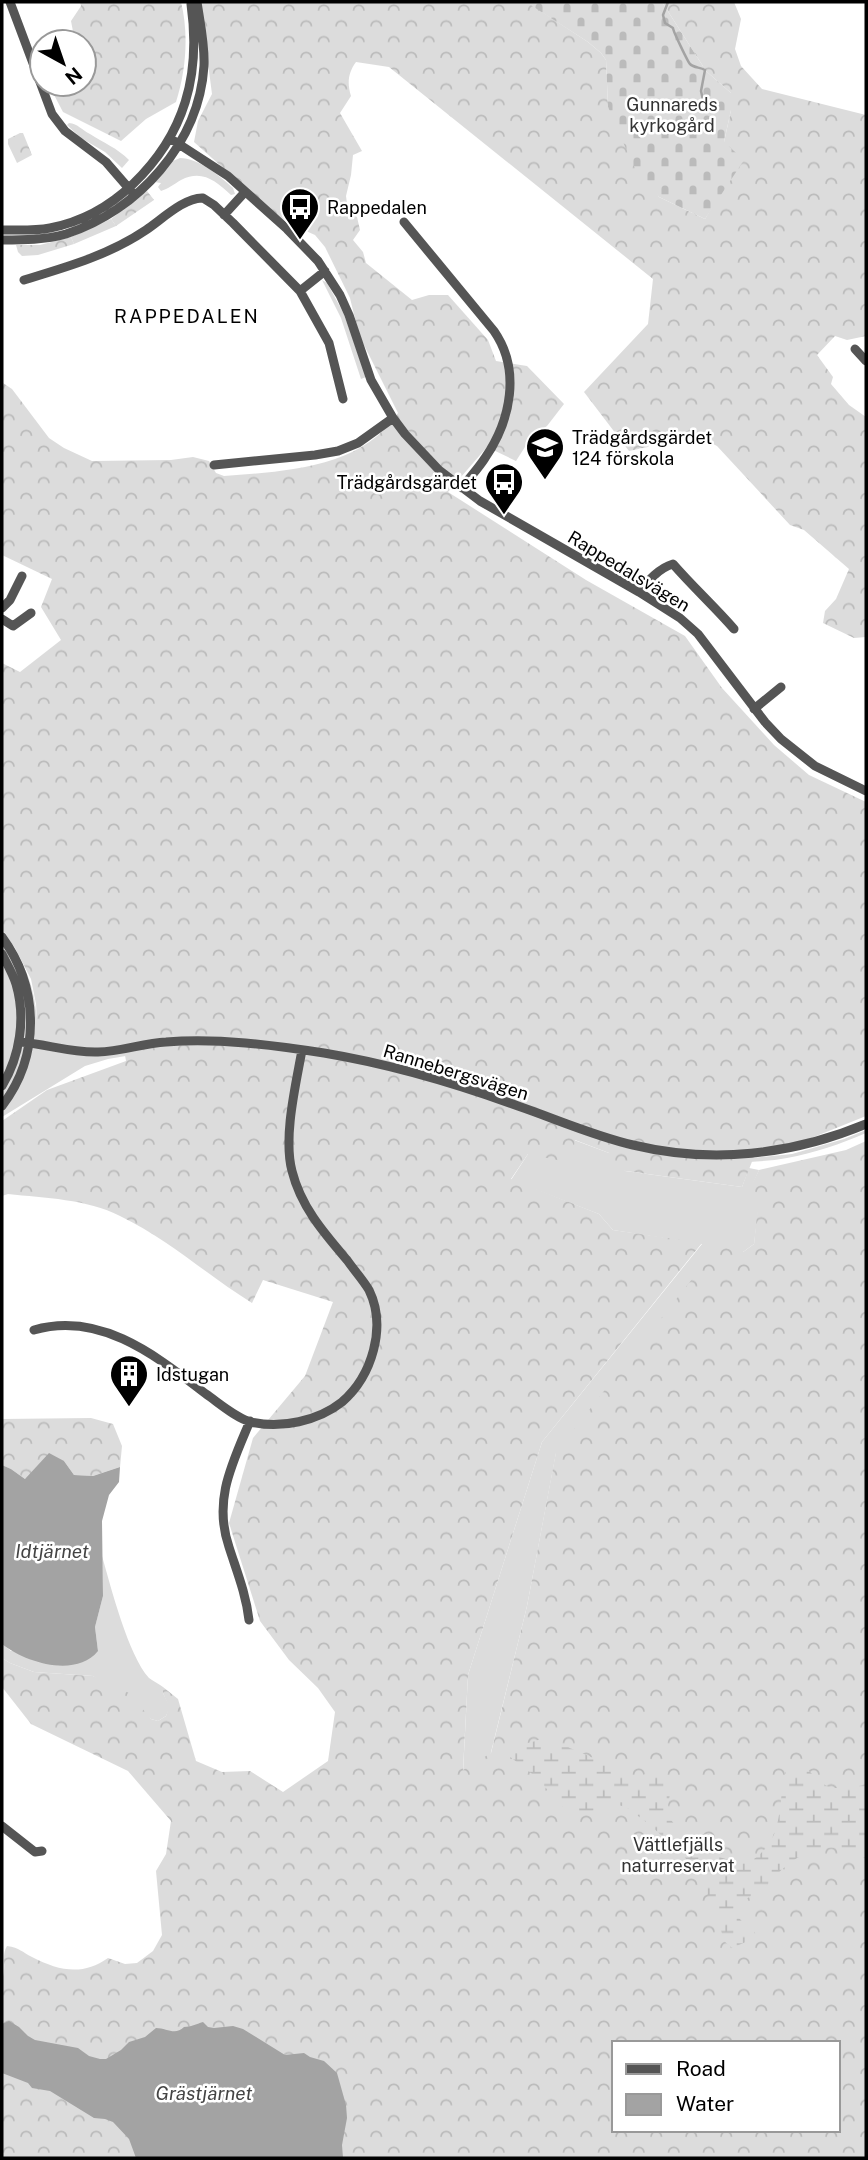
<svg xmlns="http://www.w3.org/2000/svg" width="868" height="2160" font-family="'Public Sans',sans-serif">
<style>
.grass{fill:#dcdcdc}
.forest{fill:url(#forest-crowns);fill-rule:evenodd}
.wetland{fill:url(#wetland-marsh)}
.cemetery{fill:url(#cemetery-stones)}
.water{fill:#a3a3a3}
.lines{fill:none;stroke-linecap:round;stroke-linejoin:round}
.stream{stroke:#a3a3a3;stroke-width:2.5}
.minor{stroke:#555;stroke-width:9}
.labels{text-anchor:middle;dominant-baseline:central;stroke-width:5;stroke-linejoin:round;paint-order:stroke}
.park-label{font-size:18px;fill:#333;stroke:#fff}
.poi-label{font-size:18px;fill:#000;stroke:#fff;text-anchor:start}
.street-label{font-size:18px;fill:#000;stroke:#fff}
.neighbourhood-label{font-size:19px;letter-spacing:2px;fill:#000;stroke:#fff}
.water-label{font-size:19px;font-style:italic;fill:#444;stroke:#fff}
</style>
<defs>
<pattern id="forest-crowns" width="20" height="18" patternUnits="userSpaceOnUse" patternTransform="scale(1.75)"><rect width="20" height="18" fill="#dcdcdc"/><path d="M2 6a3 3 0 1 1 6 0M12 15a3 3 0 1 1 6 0" fill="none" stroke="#bbb"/></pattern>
<pattern id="wetland-marsh" width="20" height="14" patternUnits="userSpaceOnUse" patternTransform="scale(1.75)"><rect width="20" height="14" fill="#dcdcdc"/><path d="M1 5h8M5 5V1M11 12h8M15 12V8" fill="none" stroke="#bbb"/></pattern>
<pattern id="cemetery-stones" width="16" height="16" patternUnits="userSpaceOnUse" patternTransform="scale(1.75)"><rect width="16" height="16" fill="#dcdcdc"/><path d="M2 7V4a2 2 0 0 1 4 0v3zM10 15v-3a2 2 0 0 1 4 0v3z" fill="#bbb"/></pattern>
</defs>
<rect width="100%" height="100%" fill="#fff"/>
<path class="grass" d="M69 123C78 124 82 130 90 134 104 143 117 148 129 160L122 168 105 152 81 138 67 125Z
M180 158C198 158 220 176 233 188L235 194 231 195C216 181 202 169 181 180 174 184 168 189 161 191L158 187 161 183 154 182 173 161Z
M111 219 116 226 74 244 71 237Z
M322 280 327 283 344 314 366 377 361 379 341 318Z
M2 929C23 960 35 984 37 1021L159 1038 167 1049 108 1059 85 1066 2 1117Z
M866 1130V1133C841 1144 814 1153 787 1158 760 1163 731 1162 704 1163L792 1154 844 1139Z
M574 1140 609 1153 625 1171 742 1187 749 1168 759 1170 751 1188 760 1196 754 1244 743 1252 556 1453 527 1606 477 1809 461 1812 468 1675 542 1442 702 1244 613 1230 599 1214 511 1180 528 1154Z
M102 1556C111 1587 128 1655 149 1678 153 1681 159 1684 163 1687V1693L170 1707 166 1716 158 1721 151 1719 93 1676 34 1672 10 1663 2 1658V1644L11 1651H98L95 1627 103 1596Z"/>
<path class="forest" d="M80 2H181C189 34 186 71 176 102L146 119 121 141 63 112 52 91 68 84H84V42H75L71 21 81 6Z
M200 2H527L588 42 601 53 606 60 608 107 659 197 705 219 718 197 724 142 731 110V93L706 71 662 2H734L741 19 735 49 741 66 762 89 866 115V336L847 340 835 336 817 355 833 377 831 384 849 405 866 417V637L854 638 823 623 825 611 836 599 849 569 804 530 790 525 717 446 694 434 653 441 648 447 629 451 584 392 648 324 653 279 389 67 356 62C348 73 347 83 351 96L340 113 362 151 353 155 351 175 346 196 348 211 357 217 360 230 353 240 363 252 366 263 412 300 429 295H448L488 340 496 361 527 366 564 404 547 426 532 436 516 461 487 447 448 492 586 580 685 636 722 688 774 745 809 775 866 802V1116L804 1141 757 1149 742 1187 611 1169 609 1153 575 1140 571 1163 528 1154 511 1179 599 1214 613 1230 702 1243 542 1442 468 1675 463 1770 491 1753 527 1606 556 1452 718 1246 743 1252 754 1244 759 1196 750 1188 759 1170 846 1150 866 1141V2158H2V1979C7 1968 1 1955 7 1946 20 1948 22 1952 32 1957 59 1971 83 1976 108 1958L125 1964 137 1963 153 1951 162 1935 156 1871 166 1854 171 1821 128 1771 31 1724 2 1687V1658L10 1663 34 1672 93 1676 129 1693 151 1719 158 1721 166 1716 169 1707 163 1693V1687L178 1699 196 1761 222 1772 250 1771 283 1792 328 1761 335 1712 318 1688 289 1660 260 1621 229 1523 253 1438 305 1376 333 1302 263 1280 252 1303C207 1275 168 1239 120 1216 87 1199 45 1198 8 1194L2 1196V1121L47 1090 126 1061 122 1038 46 1035 37 1021 36 1004 31 979 15 948 2 929V663L20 672 61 640 41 607 52 579 2 555V383H3L12 389 49 438 64 448 92 461 171 460 193 457 209 461 216 473 224 476C286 471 360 469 398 413L359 335 350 298 325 247 315 235 297 227H294L267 207 194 142 198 121 212 94ZM614 2043H838V2130H614Z
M20 133H23L32 155 17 163 8 144V139Z
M147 191 154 200 116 226 111 219Z
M71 237 74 244 38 255 22 256 18 252 16 245H40Z
M91 1418 113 1424 122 1446 120 1467 93 1476 74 1475 64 1461 25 1479 11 1469 2 1465V1419Z"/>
<path class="wetland" d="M541 1739 551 1740 638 1777 648 1773 670 1782C673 1794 664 1807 670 1818 682 1839 727 1869 752 1860 759 1857 767 1847 771 1841 784 1817 778 1787 789 1763 808 1763 812 1778 827 1786 838 1791 855 1786 866 1785V1859C839 1840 809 1846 785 1867 777 1873 772 1881 765 1887 757 1894 746 1898 737 1905 735 1926 752 1922 757 1937L732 1948 724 1941 718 1919 703 1884 684 1856 650 1825 626 1807 618 1805 607 1810 575 1812 563 1807 536 1777 509 1756 516 1747Z"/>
<path class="cemetery" d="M526 2H662L706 71 731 93V110L724 142 744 160 705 219 659 197 633 165 608 107 606 60 601 53 588 42Z"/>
<path class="water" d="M49 1453 64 1461 74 1475 93 1476 120 1467 119 1482 109 1495 102 1521 103 1596 95 1627 98 1651C76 1678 26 1663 2 1644V1465L11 1469 25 1479Z
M9 2021 19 2027 28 2036 35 2040 78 2048 89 2056 100 2059H106L121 2050 129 2042 145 2037 156 2028C167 2028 175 2036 184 2027 191 2027 196 2024 203 2022L208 2027 214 2028 233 2026 243 2029 285 2055 304 2053 310 2057 324 2061 337 2073 346 2105 347 2118 342 2145 343 2158H136L129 2139 113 2122 105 2119 94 2118 50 2091 32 2088 28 2083 2 2073V2024Z"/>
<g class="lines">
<path class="stream" d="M668 2 663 15 665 23 673 28C673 31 688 62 690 64 694 68 700 67 705 70L701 91 703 100 702 106"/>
<path class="minor" d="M10 2 52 114 65 131 106 162 132 192
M171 139 228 176 287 229 318 261 340 295 349 315 371 380 393 418 405 434 439 470 480 501 639 592 680 618 698 634 765 722 781 739 815 766 866 791
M224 215 245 192
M404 222 494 331C521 370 511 420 485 458 478 469 469 478 462 488
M2 230C18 230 34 231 50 228 81 222 110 206 133 184 185 134 201 75 191 4
M2 240C23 240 45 240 66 234 138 211 199 143 204 66 205 44 200 23 197 2
M24 280C67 267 109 255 146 230 161 220 185 197 203 198L214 205 233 223 300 291 329 343 343 399
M300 291 325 271
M855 349 866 361
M214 465 315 455 338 451 358 443 393 418
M639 592C648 581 659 568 673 564 693 587 714 606 734 629
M2 608 10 600 22 576
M2 619 13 626 31 613
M754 709 781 687
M2 937C39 988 41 1055 2 1106
M2 954C7 964 13 974 16 984 26 1018 20 1056 2 1086
M20 1042C46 1044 72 1053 98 1052 121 1052 143 1043 166 1042 219 1038 272 1045 324 1053 390 1064 455 1083 518 1106 556 1119 594 1136 633 1145 712 1164 792 1155 866 1124
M34 1330C101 1311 156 1356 206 1394 219 1403 236 1418 251 1422 281 1429 318 1421 342 1402 372 1376 387 1327 369 1290 363 1280 354 1270 347 1260 324 1233 301 1207 292 1171 283 1137 296 1084 302 1050
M249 1620C246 1594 237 1572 229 1547 213 1500 232 1464 250 1421
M2 1826 35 1852 42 1851"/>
</g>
<defs>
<symbol id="bus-pin" viewBox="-11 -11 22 30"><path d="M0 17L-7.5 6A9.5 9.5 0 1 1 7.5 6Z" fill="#000" stroke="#fff"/><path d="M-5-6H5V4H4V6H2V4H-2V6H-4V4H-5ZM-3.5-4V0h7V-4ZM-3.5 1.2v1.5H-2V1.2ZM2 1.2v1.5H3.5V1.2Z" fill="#fff"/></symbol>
<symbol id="school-pin" viewBox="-11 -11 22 30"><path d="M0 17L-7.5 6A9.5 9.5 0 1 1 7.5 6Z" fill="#000" stroke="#fff"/><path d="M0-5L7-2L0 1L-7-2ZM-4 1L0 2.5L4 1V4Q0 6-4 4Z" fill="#fff"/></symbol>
<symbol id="building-pin" viewBox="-11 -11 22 30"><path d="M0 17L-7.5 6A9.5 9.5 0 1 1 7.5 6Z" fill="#000" stroke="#fff"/><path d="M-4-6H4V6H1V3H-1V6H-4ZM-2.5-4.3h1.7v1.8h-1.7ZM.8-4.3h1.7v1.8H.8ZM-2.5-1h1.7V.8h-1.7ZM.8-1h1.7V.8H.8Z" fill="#fff"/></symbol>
</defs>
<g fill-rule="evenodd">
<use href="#bus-pin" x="278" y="185" width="44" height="60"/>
<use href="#school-pin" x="523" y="425" width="44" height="60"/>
<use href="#bus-pin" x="482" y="460" width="44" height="60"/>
<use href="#building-pin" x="107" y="1352" width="44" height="60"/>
</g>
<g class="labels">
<g class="park-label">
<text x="672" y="104">Gunnareds<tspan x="672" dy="21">kyrkogård</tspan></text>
<text x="678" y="1844">Vättlefjälls<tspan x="678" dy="21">naturreservat</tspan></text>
</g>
<g class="poi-label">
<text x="327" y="207">Rappedalen</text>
<text x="572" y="437">Trädgårdsgärdet<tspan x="572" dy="21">124 förskola</tspan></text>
<text x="477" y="482" text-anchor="end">Trädgårdsgärdet</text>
<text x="156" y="1374">Idstugan</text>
</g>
<g class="street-label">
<text transform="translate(629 571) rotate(31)">Rappedalsvägen</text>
<text transform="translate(456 1072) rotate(17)">Rannebergsvägen</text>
</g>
<g class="neighbourhood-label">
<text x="187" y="316">RAPPEDALEN</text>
</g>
<g class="water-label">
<text x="52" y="1551">Idtjärnet</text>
<text x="204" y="2093">Grästjärnet</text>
</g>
</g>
<rect width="868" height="2160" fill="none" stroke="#000000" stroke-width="7"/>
<rect x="612" y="2041" width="228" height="91" fill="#ffffff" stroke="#999999" stroke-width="2"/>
<rect x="626" y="2064" width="35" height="10" fill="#555555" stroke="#999999" stroke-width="2"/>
<text x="676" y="2076" font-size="21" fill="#000000">Road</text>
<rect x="626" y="2094" width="35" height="21" fill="#a3a3a3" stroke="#999999" stroke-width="2"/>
<text x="676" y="2111" font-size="21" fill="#000000">Water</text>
<g transform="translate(63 63) rotate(140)"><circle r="33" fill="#ffffff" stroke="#999999" stroke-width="2"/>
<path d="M0-5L12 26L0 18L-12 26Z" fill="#000000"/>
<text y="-10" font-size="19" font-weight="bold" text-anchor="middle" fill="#000000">N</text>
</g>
</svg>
